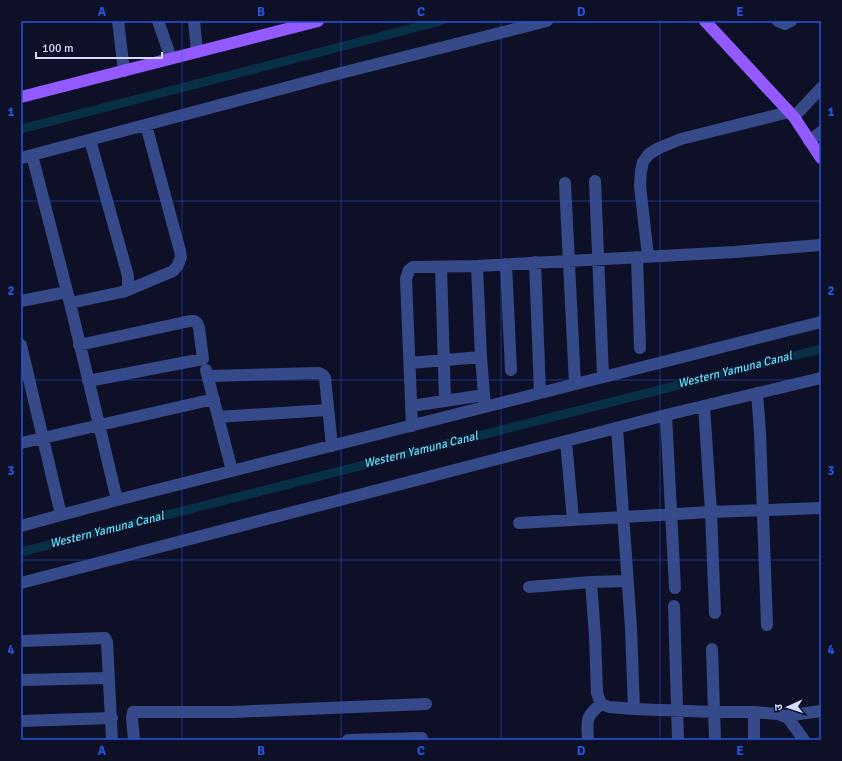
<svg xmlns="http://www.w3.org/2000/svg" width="842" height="761" font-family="Signika,'Noto Sans Devanagari',sans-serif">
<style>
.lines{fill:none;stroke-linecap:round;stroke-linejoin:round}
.canal{stroke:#073047;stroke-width:9}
.minor{stroke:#364a89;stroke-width:12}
.major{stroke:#935aff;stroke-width:12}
.grid{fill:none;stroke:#2655da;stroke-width:1;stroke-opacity:0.55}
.labels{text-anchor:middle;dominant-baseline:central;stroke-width:3;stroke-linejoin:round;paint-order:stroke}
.water-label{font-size:12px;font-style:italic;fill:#61e2ff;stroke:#0e1027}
.neatline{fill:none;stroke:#2655da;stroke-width:1.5}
.grid-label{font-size:13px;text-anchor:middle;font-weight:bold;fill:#2655da}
</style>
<rect width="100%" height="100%" fill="#0e1027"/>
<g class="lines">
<path class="canal" d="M21 129 441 21
M21 552 821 349"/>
<path class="minor" d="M118 21 124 71
M158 21 171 58
M194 21 197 52
M778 21 785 24 791 21
M794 117 821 88
M809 141 821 132
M32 155 70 303 117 500 821 322
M21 158 341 73 547 21
M595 181 603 376
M565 183 575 384
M648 256 640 186 641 171 643 162 649 154 659 148 681 139 789 112
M637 257 640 348
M535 262 540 393
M506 264 511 370
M477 266 481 357 485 407
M441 267 445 401
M128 290 173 271 178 265 181 257 180 251 146 125
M21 301 67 292
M70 303 122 292 128 290V276L90 140
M21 345 61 515 117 500
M79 345 190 321H194L197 323 199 328 203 359 88 381
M410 363 481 357
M206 370 232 471
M208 376 319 373 323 375 325 378 332 446
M757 393 760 432 767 625
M411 406 484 395
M704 406 711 512 715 613
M666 415 675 588
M218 417 328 410
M412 426 406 279 409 270 413 267 477 266 735 252 821 245
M617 428 631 628 634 709
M566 441 573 520
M21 443 214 399
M519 523 711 512 821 508
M21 526 61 515
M591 582 595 636 597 693 601 704 609 707 634 709 714 712H754L778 714 788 718 804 740
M21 583 666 415 821 378
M529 587 591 582 627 581
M674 606 678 740
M21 641 105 638 107 642 112 740
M712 649 715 740
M21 680 109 678
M754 712V740
M785 716 821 711
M21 721 112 718
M134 740 132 718 133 712H233L426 704
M348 740 422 738
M588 740C587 720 585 717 601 704"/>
<path class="major" d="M705 21 794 117 821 158
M21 97 318 21"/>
</g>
<path class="grid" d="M182 21V740M341 21V740M501 21V740M660 21V740M21 201H821M21 380H821M21 560H821"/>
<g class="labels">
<g class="water-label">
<text transform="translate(735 370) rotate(-14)">Western Yamuna Canal</text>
<text transform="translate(421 450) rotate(-14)">Western Yamuna Canal</text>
<text transform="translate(107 530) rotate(-14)">Western Yamuna Canal</text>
</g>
</g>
<rect width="842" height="761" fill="none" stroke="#0e1027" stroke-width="44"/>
<g transform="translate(788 707) rotate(267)" stroke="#0e1027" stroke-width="3" paint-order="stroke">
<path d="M0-3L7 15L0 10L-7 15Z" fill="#d3dbff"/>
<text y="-6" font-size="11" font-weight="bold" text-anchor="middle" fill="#d3dbff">उ</text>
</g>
<path d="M36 52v6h126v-6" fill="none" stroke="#d3dbff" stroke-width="2"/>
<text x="42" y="52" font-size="12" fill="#d3dbff" stroke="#0e1027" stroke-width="3" paint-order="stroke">100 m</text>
<rect x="22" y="22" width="798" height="717" class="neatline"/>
<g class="grid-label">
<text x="102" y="16">A</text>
<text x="261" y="16">B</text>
<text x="421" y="16">C</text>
<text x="581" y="16">D</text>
<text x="740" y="16">E</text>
<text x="11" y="116">1</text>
<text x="831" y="116">1</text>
<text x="11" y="295">2</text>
<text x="831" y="295">2</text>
<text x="11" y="475">3</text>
<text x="831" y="475">3</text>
<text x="11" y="654">4</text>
<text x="831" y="654">4</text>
<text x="102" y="755">A</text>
<text x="261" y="755">B</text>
<text x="421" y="755">C</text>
<text x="581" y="755">D</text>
<text x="740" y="755">E</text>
</g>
</svg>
